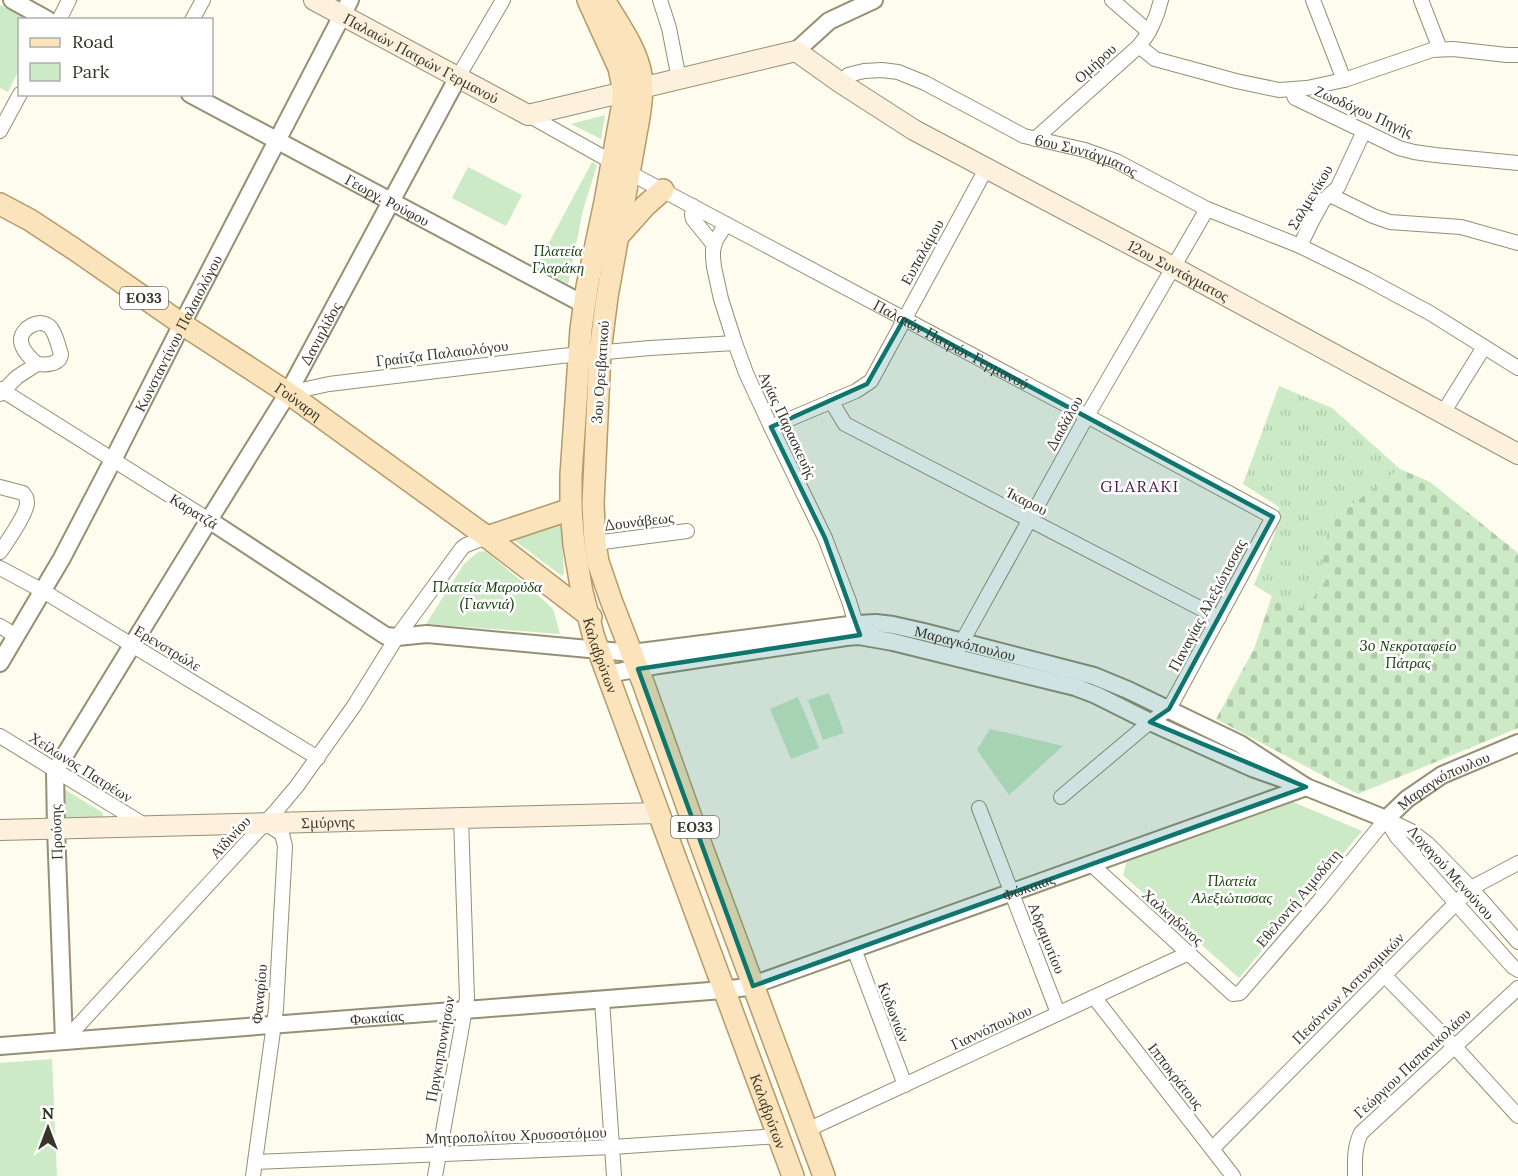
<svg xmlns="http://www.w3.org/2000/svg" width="1518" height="1176" font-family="Lora,serif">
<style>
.grass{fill:url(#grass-tufts)}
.cemetery{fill:url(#cemetery-stones)}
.green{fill:#cbeac5}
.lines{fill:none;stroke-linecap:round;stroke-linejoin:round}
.minor-casing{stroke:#958f73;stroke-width:16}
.tertiary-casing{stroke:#958f73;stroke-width:20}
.secondary-casing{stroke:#958f73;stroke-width:22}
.primary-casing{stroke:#b59a6a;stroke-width:24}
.minor{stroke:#fff;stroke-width:14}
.tertiary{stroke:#fff;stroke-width:16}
.secondary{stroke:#fdf1dd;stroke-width:20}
.primary{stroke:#fbe3bb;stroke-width:21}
.marked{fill:#0f766e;fill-opacity:0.2;stroke:#0f766e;stroke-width:4.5;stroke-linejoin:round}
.labels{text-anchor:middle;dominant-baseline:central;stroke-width:5;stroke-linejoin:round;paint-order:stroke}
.shield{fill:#fff;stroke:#747269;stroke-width:1.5}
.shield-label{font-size:14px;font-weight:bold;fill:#383529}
.street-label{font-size:15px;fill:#383529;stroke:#fff}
.park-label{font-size:15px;font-style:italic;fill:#16400c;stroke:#fff}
.neighbourhood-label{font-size:16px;letter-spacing:1.5px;fill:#491a4b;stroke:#fff}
</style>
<defs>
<pattern id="grass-tufts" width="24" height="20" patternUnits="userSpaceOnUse" patternTransform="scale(1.5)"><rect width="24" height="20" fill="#cbeac5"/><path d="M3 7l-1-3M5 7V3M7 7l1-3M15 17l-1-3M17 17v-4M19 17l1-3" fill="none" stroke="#afc9a9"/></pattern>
<pattern id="cemetery-stones" width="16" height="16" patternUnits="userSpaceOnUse" patternTransform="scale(1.5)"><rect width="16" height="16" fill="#cbeac5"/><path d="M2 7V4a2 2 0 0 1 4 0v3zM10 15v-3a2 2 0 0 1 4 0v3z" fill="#afc9a9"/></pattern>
</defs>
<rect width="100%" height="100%" fill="#fefbef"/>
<path class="grass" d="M1279 386 1332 408 1400 469 1330 521 1331 573 1305 609 1272 596 1254 585 1275 533 1279 507 1243 484Z"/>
<path class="cemetery" d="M1400 469 1430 482 1518 553V728L1358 794 1216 719 1254 649 1272 596 1305 609 1331 573 1322 566 1330 521Z"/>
<path class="green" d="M0 5 27 19 20 20 19 70 8 92 0 88Z
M605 115 601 139 571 124Z
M592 162 597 165 583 210 568 284 536 267Z
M468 167 522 195 506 226 452 198Z
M561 521 564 574 562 576 514 540 516 537Z
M484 551 489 554 532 590 552 608 554 612 560 634 426 624 464 564 478 552Z
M829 693 844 733 823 740 808 700Z
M798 697 819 748 791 759 770 709Z
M990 729 1063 746 1009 795 977 750Z
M64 789 103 813V817L65 819Z
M1293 802 1362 831 1239 978 1123 875 1127 861Z
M52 1059 57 1176H0V1063Z"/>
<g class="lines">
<defs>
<g id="minor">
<path d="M660 0 669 28 679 79"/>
<path d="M1112 0 1149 32"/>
<path d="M1313 0 1344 80"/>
<path d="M1421 0 1440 49"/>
<path d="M59 20 69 0"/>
<path d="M192 20 203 0"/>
<path d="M1139 46 1155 59 1236 81 1279 90 1307 88 1344 80 1432 50 1453 49 1507 55H1518"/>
<path d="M458 77 503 0"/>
<path id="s1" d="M841 83 848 75 864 71 882 70 898 72 925 83 1024 136 1085 150 1116 161 1207 209 1300 246 1365 278 1430 313 1518 368"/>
<path d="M1292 90 1295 98 1399 148 1414 152 1435 155 1518 163"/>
<path d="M528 115 612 162"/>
<path d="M0 131 20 94"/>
<path d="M1035 139 1139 46C1150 33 1157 17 1161 0"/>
<path id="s2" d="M630 173 1087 416 1273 517 1169 709 1150 722 1061 797"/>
<path d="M1330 195 1373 216 1390 222 1461 227 1518 243"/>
<path d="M693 206 692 215 693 219 714 245"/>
<path d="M726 224 716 240 713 250V257L714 267 721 299 735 343 746 373 771 427 825 538 849 601 859 634"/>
<path d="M1300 246 1310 225 1323 201 1338 187 1364 131"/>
<path d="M0 389 209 520"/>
<path d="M288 393 329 384 561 356 650 348 735 343"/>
<path d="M0 394 17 377 37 364C45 365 60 365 61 354 58 346 56 333 50 327 40 317 21 328 21 340 21 349 30 358 37 364"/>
<path d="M831 401 845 424 1219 618"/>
<path d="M1443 413 1484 347"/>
<path d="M771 427 856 391 871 381 986 169"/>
<path d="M0 487 23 493C26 497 27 498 27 503 27 513 7 542 0 552"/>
<path d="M595 543 687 531"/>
<path d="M0 568 43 591 318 758"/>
<path d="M0 626 16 636"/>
<path d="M958 649 1087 416 1207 209"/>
<path d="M0 736 146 826"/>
<path d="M979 808 1058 1013"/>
<path d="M1386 819 1397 837 1513 967 1518 970"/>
<path d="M1386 819 1411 831 1428 844 1471 888 1518 942"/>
<path d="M1091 864 1233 994 1240 993 1320 900 1386 819"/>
<path d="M854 949 905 1085"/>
<path d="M1384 975 1455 1047 1518 1116"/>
<path d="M1094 997 1233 1176"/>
<path d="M602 1000 614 1176"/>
<path d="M64 1041 276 811 297 786 354 706 397 637 462 548 466 545 487 537"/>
<path d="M807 1130 1189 953"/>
<path d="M1212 1149 1471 888 1518 863"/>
<path d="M255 1162 612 1147 779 1136"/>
<path d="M253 1176 276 1009 285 846 282 834 267 824"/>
<path d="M435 1176 467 998 461 818"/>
<path d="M1355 1176C1355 1160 1354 1147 1361 1133L1518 988"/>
</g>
<g id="tertiary">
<path d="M12 0 48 20"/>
<path d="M796 51 829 21 874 0"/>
<path id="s3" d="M190 94 585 305"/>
<path id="s4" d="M209 520 386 636 397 637 427 634 632 653 857 624 876 623 893 625 924 632 1094 676 1128 690 1240 744 1306 787"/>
<path id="s5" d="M0 663 62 558 113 460 182 324 350 0"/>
<path id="s6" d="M607 674 659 665 846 637 859 636 893 642 1075 687 1096 695 1150 722 1252 768 1306 787 1386 819 1407 799 1442 775 1518 743"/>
<path id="s7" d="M64 1041 56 828 55 771 209 520 288 393 458 77"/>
<path id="s8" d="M0 1046 723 990 747 987 1306 787"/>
</g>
<g id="secondary">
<path id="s9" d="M314 0 528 115 796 51 841 83 914 130 1173 267 1518 454"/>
<path id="s10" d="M0 830 658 813"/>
</g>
<g id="primary">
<path id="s11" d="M588 0 619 68 623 87V103L605 202 587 287 581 329 571 475V509L574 545 582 592 594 638 793 1176"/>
<path d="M604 0C617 22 637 49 641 75 643 89 641 103 639 117L607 297 600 352 593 504 595 543 598 562 611 600 644 685 697 834 824 1176"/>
<path id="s12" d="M0 204 30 220 74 249 182 324 288 393 487 537 591 617"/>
<path d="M620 234 645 206 663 190"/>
<path d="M487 537 571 509"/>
</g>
</defs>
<use href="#minor" class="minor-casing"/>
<use href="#tertiary" class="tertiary-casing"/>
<use href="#secondary" class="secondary-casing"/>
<use href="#primary" class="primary-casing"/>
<use href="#minor" class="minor"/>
<use href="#tertiary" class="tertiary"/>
<use href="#secondary" class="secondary"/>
<use href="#primary" class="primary"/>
</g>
<path class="marked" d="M904 319 1273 517 1169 709 1150 722 1306 787 753 986 638 669 860 635 825 538 771 427 867 384Z"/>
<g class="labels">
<g class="shield">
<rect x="120" y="287" width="48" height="22" rx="4.5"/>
<rect x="671" y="816" width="48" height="22" rx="4.5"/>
</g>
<g class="shield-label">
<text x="144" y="298">ΕΟ33</text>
<text x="695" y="827">ΕΟ33</text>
</g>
<g class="street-label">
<text stroke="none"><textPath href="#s9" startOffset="122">Παλαιών Πατρών Γερμανού</textPath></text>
<text transform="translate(1095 63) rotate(-42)">Ομήρου</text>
<text transform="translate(1364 111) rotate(24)">Ζωοδόχου Πηγής</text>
<text stroke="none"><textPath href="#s1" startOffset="268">6ου Συντάγματος</textPath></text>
<text transform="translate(1310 197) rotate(-59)">Σαλμενίκου</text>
<text stroke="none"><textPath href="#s3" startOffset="224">Γεωργ. Ρούφου</textPath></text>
<text transform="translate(922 252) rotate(-61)">Ευπαλάμου</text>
<text stroke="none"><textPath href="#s9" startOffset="960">12ου Συντάγματος</textPath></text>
<text stroke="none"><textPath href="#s5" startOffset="375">Κωνσταντίνου Παλαιολόγου</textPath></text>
<text stroke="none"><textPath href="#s7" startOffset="782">Δανιηλίδος</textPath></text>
<text stroke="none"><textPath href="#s2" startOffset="364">Παλαιών Πατρών Γερμανού</textPath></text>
<text transform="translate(442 353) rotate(-7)">Γραίτζα Παλαιολόγου</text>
<text transform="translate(600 372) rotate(-86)">3ου Ορειβατικού</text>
<text stroke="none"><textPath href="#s12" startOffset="358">Γούναρη</textPath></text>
<text transform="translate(1064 423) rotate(-61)">Δαιδάλου</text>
<text transform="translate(788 425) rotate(65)">Αγίας Παρασκευής</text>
<text transform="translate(1027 501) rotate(27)">Ίκαρου</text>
<text transform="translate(194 511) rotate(32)">Καρατζά</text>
<text transform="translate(639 521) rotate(-7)">Δουνάβεως</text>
<text transform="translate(1207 605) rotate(-62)">Παναγίας Αλεξιώτισσας</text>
<text stroke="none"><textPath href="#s4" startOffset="796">Μαραγκόπουλου</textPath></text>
<text transform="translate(168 648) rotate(31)">Ερενστρώλε</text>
<text stroke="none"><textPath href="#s11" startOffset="670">Καλαβρύτων</textPath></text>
<text transform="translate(81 767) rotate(32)">Χείλωνος Πατρέων</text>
<text stroke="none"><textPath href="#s6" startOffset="885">Μαραγκόπουλου</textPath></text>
<text stroke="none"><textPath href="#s10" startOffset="328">Σμύρνης</textPath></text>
<text transform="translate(56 832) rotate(-92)">Προύσης</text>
<text transform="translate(230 837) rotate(-47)">Αϊδινίου</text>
<text transform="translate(1451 872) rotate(48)">Λοχαγού Μενούνου</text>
<text stroke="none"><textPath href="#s8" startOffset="1048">Φώκαιας</textPath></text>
<text transform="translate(1298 898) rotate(-50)">Εθελοντή Αιμοδότη</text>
<text transform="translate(1173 917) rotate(42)">Χαλκηδόνος</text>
<text transform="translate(1047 938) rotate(68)">Αδραμυτίου</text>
<text transform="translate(1348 988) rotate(-45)">Πεσόντων Αστυνομικών</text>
<text transform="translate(259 994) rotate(-85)">Φαναρίου</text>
<text transform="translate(894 1012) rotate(69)">Κυδωνιών</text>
<text stroke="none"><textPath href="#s8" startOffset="378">Φωκαίας</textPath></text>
<text transform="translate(991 1027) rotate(-25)">Γιαννόπουλου</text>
<text transform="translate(440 1049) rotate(-80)">Πριγκηποννήσων</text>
<text transform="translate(1412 1063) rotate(-43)">Γεώργιου Παπανικολάου</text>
<text transform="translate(1176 1076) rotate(52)">Ιπποκράτους</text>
<text stroke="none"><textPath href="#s11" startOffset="1156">Καλαβρύτων</textPath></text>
<text transform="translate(516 1135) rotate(-2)">Μητροπολίτου Χρυσοστόμου</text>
</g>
<g class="park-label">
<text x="558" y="250">Πλατεία<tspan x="558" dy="17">Γλαράκη</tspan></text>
<text x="487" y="586">Πλατεία Μαρούδα<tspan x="487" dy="17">(Γιαννιά)</tspan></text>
<text x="1408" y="645">3o Νεκροταφείο<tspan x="1408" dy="17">Πάτρας</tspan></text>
<text x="1232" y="880">Πλατεία<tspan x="1232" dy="17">Αλεξιώτισσας</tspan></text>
</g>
<g class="neighbourhood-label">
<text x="1140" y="486">GLARAKI</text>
</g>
</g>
<rect x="18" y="18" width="195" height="78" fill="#ffffff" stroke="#afaea9" stroke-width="1.5"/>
<rect x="30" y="38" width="30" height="9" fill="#fbe3bb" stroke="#afaea9" stroke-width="1.5"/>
<text x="72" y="48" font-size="18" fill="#383529">Road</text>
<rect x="30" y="63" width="30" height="18" fill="#cbeac5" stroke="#afaea9" stroke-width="1.5"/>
<text x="72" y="78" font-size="18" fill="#383529">Park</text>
<g transform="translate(48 1128)" stroke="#ffffff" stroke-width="4.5" paint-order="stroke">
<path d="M0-4.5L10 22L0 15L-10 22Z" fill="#383529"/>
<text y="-9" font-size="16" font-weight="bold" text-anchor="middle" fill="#383529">N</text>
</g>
</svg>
